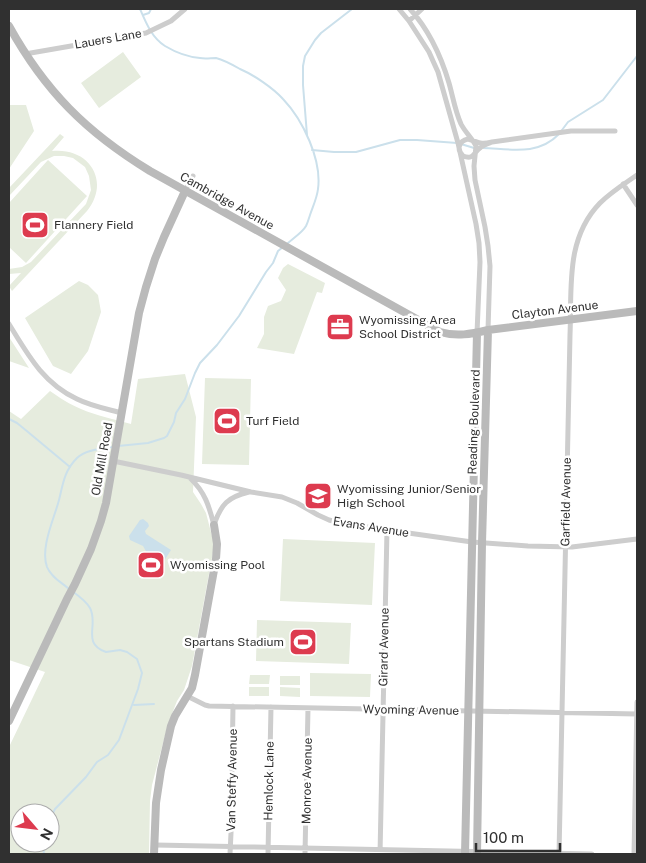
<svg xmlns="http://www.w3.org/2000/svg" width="646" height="863" font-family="'Public Sans',sans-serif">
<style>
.green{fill:#e6ecde;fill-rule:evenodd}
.water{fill:#cbe0eb}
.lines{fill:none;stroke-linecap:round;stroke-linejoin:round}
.stream{stroke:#cbe0eb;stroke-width:2}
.street{stroke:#cdcdcd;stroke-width:5}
.secondary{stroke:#bababa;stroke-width:8}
.labels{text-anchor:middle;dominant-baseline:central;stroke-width:5;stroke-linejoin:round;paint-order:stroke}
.street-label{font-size:12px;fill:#303030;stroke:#fff}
.poi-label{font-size:12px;fill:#303030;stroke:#fff;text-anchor:start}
</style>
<rect width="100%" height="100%" fill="#fff"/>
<path class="green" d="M123 52 141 77 99 108 81 83Z
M9 105H26L34 131 9 169Z
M60 134 64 137 52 151C89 147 111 181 87 211L12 291 9 286 21 273 9 274V269L22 267 31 262 86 204 91 190 89 176 85 167 73 158 64 156H54L41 162 9 196V188Z
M48 160 87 196 26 263 9 247V203Z
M288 264 325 283 322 293 317 292 294 354 257 348 264 334V317L268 306 281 301 286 290 278 278 283 268Z
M79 281 88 285 98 295 101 312 88 351 71 374 53 366 25 318Z
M9 337 29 368 9 361Z
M185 374 196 417 193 492 201 504 206 513 213 540V552L192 666 184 690 177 701 168 724 152 785 150 801 149 854H9V747L45 672 9 660V411L21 419 50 391C60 398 69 404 81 409 97 416 114 419 131 424L138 379ZM20 813H50V843H20Z
M205 378 251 379 249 465 202 464Z
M283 539 375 543 372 605 280 601Z
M257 620 351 623 349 664 256 661Z
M310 673 371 674 370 697 310 696Z
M250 675H270L269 684H249Z
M280 676H300V685H280Z
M249 687H269V696H249Z
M280 687 300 688V697L280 696Z"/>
<path class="water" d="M143 519 148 523 149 526 145 531 146 534 171 550 164 561 157 563 151 560 143 546 130 540 129 536 140 520Z"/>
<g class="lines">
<path class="stream" d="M140 9C146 23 152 38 165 46 175 52 188 57 200 58 205 59 211 58 216 58 224 60 233 65 240 69 254 75 273 88 283 99 303 120 322 160 318 189 317 198 313 206 310 215 309 218 308 222 306 226 302 233 293 238 287 244
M143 15 149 13 151 9
M562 130 568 122 603 100 637 56
M307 135 303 85V66L305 56 315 40 321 33 352 9
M461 144 474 148
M483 148C510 149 538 156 559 134
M312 150 334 152H356L400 140H417L457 143
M9 419 17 423 28 432 70 467
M118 446 148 443 164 438 167 436 174 422 176 413 185 399 195 373 200 363 217 345 239 316 266 272 273 263 278 251 283 247
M69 589C61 582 51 577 47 567 40 548 54 519 59 500 63 484 64 471 77 458 85 450 102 448 113 447
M134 705 154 704
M50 819 55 809 86 777 97 762 108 755 119 740 138 689 142 673 137 659 127 652 120 650 106 652C81 643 99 625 90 608 86 601 79 596 72 591
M43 843 44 854"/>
<path class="street" d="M399 9 409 21 429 52 433 61 438 72 458 143 476 224 479 243 480 262 477 333
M410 9C429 30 441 56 449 83 453 97 455 111 461 124 465 132 472 138 476 146L474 166 475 180 485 227 488 246 490 266 488 330
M409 21 422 9
M25 54 146 33 171 21 185 9
M492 142C488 144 483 145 480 148 473 153 474 160 463 156 456 149 459 141 468 139 479 142 479 145 492 142L571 131H615
M623 184 637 205
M185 191 193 176
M9 324C28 355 43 383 77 399 91 406 107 409 122 413
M113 461 181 475 251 492 282 497 297 503 318 515 329 520 340 523 387 530 472 542 528 546 572 547 637 539
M190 478C205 492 209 506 214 525
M214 525C221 504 228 497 249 492
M187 696 205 705 209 706 637 714
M155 845 592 854
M230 854 231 833 233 706
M268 854 271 707
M305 854 308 708
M380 854 387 530
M559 854 570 335C572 288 565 239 600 203 611 192 624 184 637 175
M634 854 637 702"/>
<path class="secondary" d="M9 26C45 91 86 132 150 171L440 332C457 337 471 334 488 330L637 311
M9 721 67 599 75 584 91 549 101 521 106 503 139 313 146 287 155 259 164 237 185 191
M154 854 156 803 161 770 171 726 175 716 192 688 195 675 216 559 217 544 214 525
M465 854 477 333
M477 854 482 543 488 330"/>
</g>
<defs>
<symbol id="stadium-square" viewBox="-11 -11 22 22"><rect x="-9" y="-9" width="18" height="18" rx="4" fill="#dd3b4f" stroke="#fff"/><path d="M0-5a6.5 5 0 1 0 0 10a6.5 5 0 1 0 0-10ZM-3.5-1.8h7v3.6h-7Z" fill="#fff"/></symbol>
<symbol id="office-square" viewBox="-11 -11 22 22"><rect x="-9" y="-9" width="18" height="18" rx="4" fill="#dd3b4f" stroke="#fff"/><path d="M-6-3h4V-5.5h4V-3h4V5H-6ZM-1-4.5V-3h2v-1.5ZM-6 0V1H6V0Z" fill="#fff"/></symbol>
<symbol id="school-square" viewBox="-11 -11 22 22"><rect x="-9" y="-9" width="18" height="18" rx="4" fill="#dd3b4f" stroke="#fff"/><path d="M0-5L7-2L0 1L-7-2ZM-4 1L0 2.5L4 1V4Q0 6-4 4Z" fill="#fff"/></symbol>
</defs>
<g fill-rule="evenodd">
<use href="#stadium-square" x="19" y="209" width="32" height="32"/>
<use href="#office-square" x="324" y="311" width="32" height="32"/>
<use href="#stadium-square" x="211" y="405" width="32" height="32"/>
<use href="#school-square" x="302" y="480" width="32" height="32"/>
<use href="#stadium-square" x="135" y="549" width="32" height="32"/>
<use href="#stadium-square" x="287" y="626" width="32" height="32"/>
</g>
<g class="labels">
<g class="street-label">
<text transform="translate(108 39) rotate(-10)">Lauers Lane</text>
<text transform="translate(227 201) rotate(29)">Cambridge Avenue</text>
<text transform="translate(555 310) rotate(-7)">Clayton Avenue</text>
<text transform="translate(474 422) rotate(-88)">Reading Boulevard</text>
<text transform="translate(102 459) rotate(-80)">Old Mill Road</text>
<text transform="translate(566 502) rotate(-89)">Garfield Avenue</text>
<text transform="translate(371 527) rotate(9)">Evans Avenue</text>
<text transform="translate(384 647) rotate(-89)">Girard Avenue</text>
<text transform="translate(411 710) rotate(1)">Wyoming Avenue</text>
<text transform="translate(232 780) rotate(-89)">Van Steffy Avenue</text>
<text transform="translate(269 781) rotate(-89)">Hemlock Lane</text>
<text transform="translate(307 781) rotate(-89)">Monroe Avenue</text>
</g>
<g class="poi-label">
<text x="54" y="225">Flannery Field</text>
<text x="359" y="320">Wyomissing Area<tspan x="359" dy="14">School District</tspan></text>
<text x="246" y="421">Turf Field</text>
<text x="337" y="489">Wyomissing Junior/Senior<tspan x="337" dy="14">High School</tspan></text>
<text x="170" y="565">Wyomissing Pool</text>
<text x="284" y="642" text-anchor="end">Spartans Stadium</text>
</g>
</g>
<rect width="646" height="863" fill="none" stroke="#303030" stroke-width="20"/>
<g transform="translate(35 828) rotate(118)"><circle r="24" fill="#ffffff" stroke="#acacac"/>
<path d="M0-4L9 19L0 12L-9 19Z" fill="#dd3b4f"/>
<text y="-8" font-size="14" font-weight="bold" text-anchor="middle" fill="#303030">N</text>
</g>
<path d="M476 843v8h84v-8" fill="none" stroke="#303030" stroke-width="2.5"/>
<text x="483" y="843" font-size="15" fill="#303030" stroke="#ffffff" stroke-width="4" paint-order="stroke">100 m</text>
</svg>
